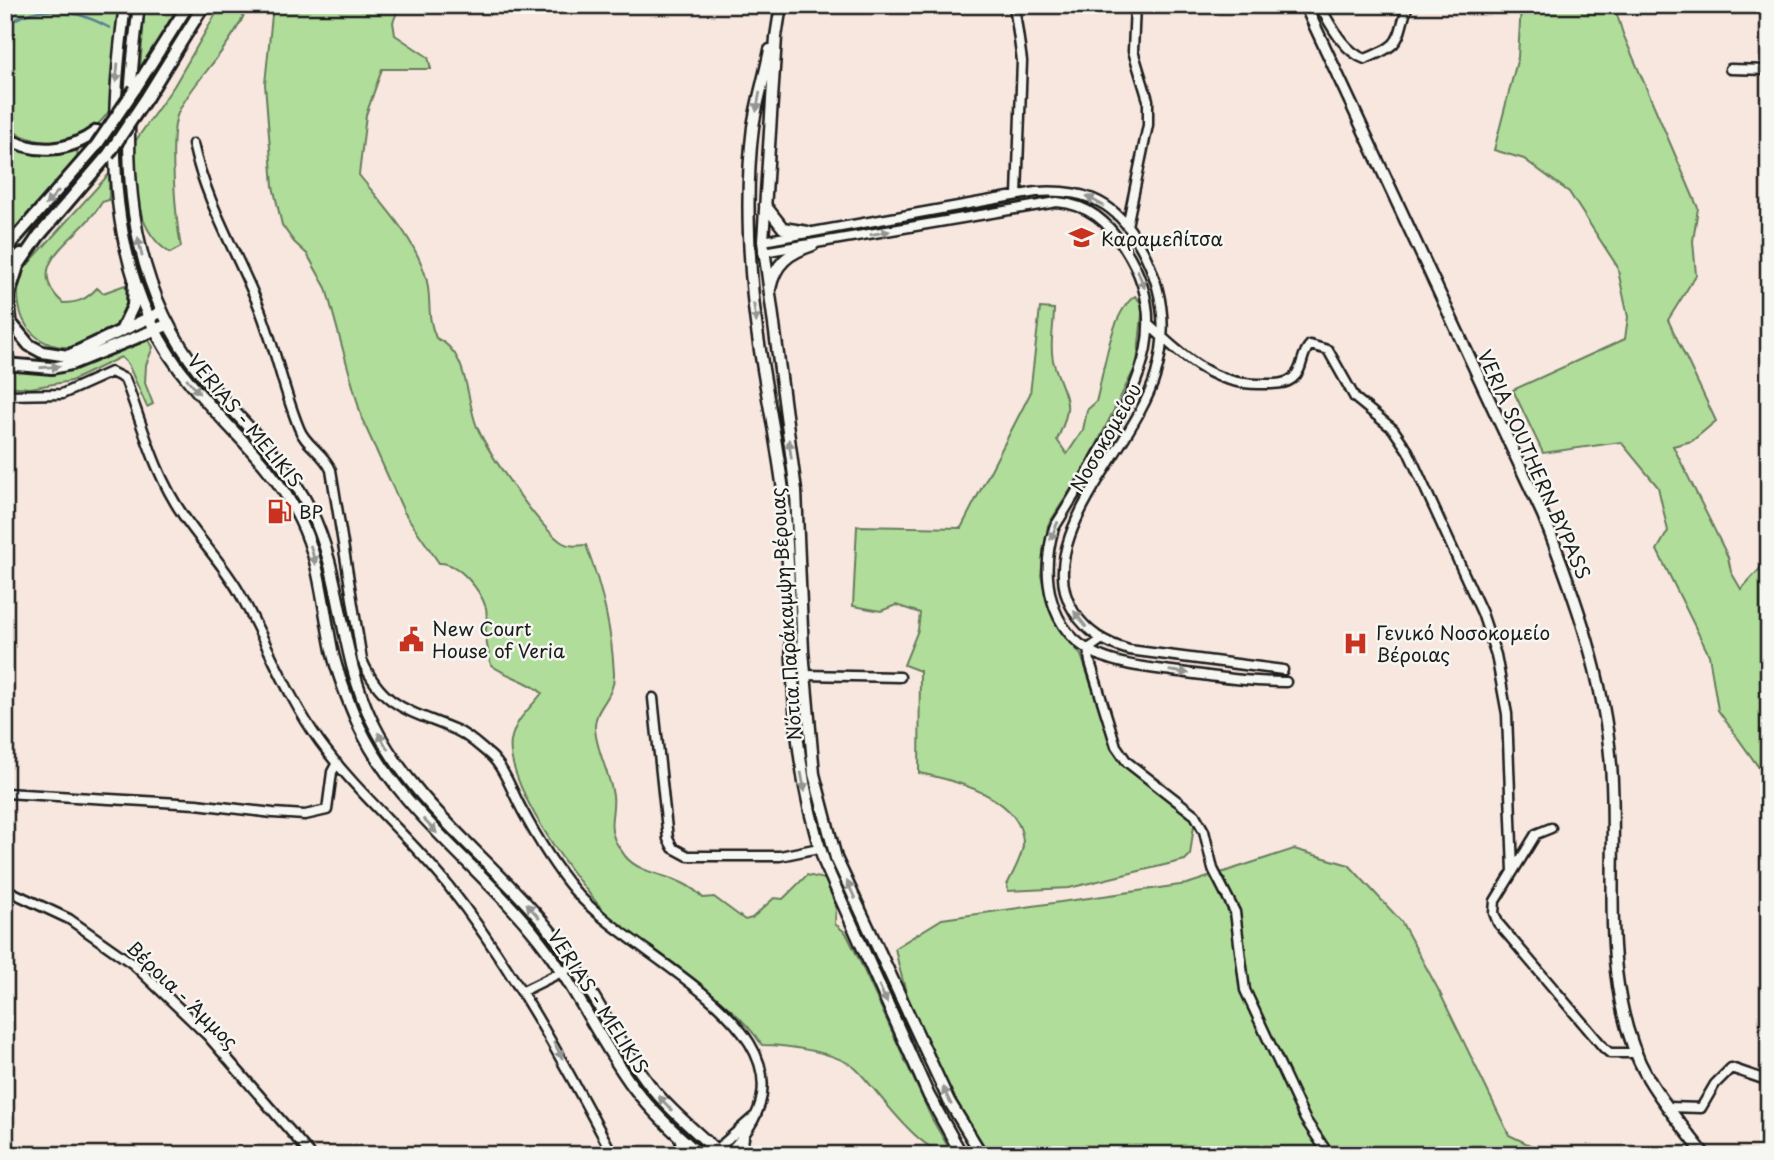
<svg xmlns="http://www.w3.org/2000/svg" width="1774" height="1160" font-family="'Playpen Sans',sans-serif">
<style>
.green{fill:#b1dd9b;stroke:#667c5c;stroke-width:2}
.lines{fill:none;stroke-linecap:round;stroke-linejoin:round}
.stream{stroke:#598193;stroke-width:2.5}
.minor-casing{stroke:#1c1c1c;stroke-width:13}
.major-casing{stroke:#1c1c1c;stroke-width:15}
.highway-casing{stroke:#1c1c1c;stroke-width:16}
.minor{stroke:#f6f6f2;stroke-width:8}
.major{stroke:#f6f6f2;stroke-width:10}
.highway{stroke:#f6f6f2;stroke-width:10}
.highway-bridge-casing{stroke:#1c1c1c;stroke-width:16;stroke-linecap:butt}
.highway-bridge{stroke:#f6f6f2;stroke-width:10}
.oneway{fill:#949492}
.labels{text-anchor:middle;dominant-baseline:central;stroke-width:5;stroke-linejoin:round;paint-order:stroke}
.poi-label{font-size:19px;fill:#1c1c1c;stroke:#f6f6f2;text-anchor:start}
.street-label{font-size:19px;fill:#1c1c1c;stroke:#f6f6f2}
</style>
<rect width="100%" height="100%" fill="#f8e7df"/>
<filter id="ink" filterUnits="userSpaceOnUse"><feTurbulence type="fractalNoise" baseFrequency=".0143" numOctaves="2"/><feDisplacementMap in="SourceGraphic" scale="14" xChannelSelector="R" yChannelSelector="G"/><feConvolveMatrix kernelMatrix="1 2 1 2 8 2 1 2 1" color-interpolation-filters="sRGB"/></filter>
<g filter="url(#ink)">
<path class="green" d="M9 5H118L109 111C84 148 40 150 5 126V8Z
M145 5H179L140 69Z
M221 5H247C244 24 217 58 205 73 196 84 184 100 178 113 168 137 176 221 181 247L170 253C133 229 136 183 134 143L174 86Z
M273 5H400L393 22 395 35 428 57 431 69H382L366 115 359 175C383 205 413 236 425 274 433 298 425 313 436 338 469 352 465 397 477 427 489 454 536 523 560 541 568 547 576 546 586 545 601 585 612 630 614 674 615 698 594 707 595 728 596 751 610 773 613 796 615 809 608 824 614 838 616 844 622 851 625 856 644 879 678 871 703 898L714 897 745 920 752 918 774 898 783 899 807 875 825 879 836 906 835 924 846 933 857 955 932 1119 953 1155C919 1155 879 1091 856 1069 837 1052 787 1045 762 1045 729 995 672 971 627 934 591 904 504 789 511 741 515 719 529 710 542 693 528 680 507 677 491 665 489 656 487 646 486 637 485 628 488 617 486 608 481 591 459 562 439 563L404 512 362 419 326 288 307 254 294 242 282 225 273 186 265 84Z
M1521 5H1614L1623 34 1698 208 1693 241 1696 275 1668 320 1716 421 1692 441 1673 446 1728 557 1731 572 1741 589 1769 559V799L1762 772 1718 710 1709 655 1657 550 1668 531 1658 487 1621 442 1543 453 1513 390 1625 339 1628 317 1617 266 1569 192 1524 159 1494 150 1518 57Z
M5 141C29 155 50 157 77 150L78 160 5 241Z
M109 174V200L102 202C83 238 18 262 63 303 78 303 87 299 97 288L103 293 125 285C149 354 0 385 20 273Z
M1135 296 1143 305 1137 364 1087 464 1048 525 1041 575 1048 606 1060 629 1081 655 1111 744 1128 769 1191 816 1194 825 1190 855 1185 860 1069 888 1008 891 1007 885C1012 874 1023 856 1023 844 1023 797 954 780 919 773L920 671 904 665 918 630 920 613 896 605 881 611 853 606 857 526 961 528 1030 394 1040 308 1054 309C1054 325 1049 348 1054 364 1066 402 1075 400 1057 440L1067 454 1083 430 1087 410 1096 402C1104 373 1110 313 1135 296Z
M142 339H148L153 347 146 365 145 383 153 404 147 407 128 364 121 357 71 381 30 388 5 386V370C61 377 92 361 142 339Z
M1294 849 1349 865 1401 921 1438 989 1509 1135 1551 1155H991C949 1104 907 1013 895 948L942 919 1187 884Z"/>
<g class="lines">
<path class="stream" d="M5 28C33 0 78 10 110 28
M5 69 8 71"/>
<defs>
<path id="minor" d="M1014 5 1022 61 1017 195
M1319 5C1331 25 1343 51 1365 59 1405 43 1396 40 1408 5
M1730 69 1769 70
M193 144C206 202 237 253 259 307 275 347 283 389 299 428 305 445 324 453 331 470L362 660C383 709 412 711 456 730 469 736 479 746 490 755 504 767 513 794 522 810 537 838 554 866 574 890 636 964 847 1039 726 1155
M1127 226 1148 125V100L1133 51 1135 5
M763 241 1036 192C1079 189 1111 198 1135 237 1161 279 1170 325 1156 374 1136 446 1028 541 1074 612 1088 633 1105 643 1129 650L1283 670
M763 252 1057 202C1089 205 1107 221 1124 247 1171 319 1142 380 1103 446 1087 474 1071 501 1054 528 1040 574 1048 631 1096 654 1121 666 1152 668 1180 672 1215 677 1250 682 1286 682
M1149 325C1183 356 1212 385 1261 384 1272 384 1285 385 1293 378 1304 369 1300 355 1310 345L1328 350 1355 398 1393 429 1408 451 1482 613 1496 655 1507 714 1513 871
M5 395 62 394 111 372 125 379C143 426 154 473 183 515 201 542 223 564 239 592 267 642 286 695 320 742 357 793 407 834 447 884 513 968 563 1061 613 1155
M1101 640 1088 649 1090 662 1116 746 1127 762 1195 815 1204 831 1213 869 1235 912 1245 990 1305 1119 1329 1155
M804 675 900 677
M653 698 668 839 673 848 688 856H780L819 848
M5 793 196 804 273 813 305 815 327 810 332 772 337 763
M1551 828 1536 834 1495 901 1494 913 1498 923 1604 1048 1610 1053H1637
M5 889 69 919 133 964 207 1035 311 1155
M523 991 576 965
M1668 1107 1701 1108 1715 1084 1731 1068 1769 1081
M716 1150 756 1115"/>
<path id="major" d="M125 5C108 135 102 278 191 384 229 430 274 465 300 520 320 560 323 606 332 650 338 676 348 701 359 726 400 813 482 866 540 941 576 987 599 1041 634 1088 653 1113 676 1134 700 1155
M139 5C123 132 116 267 200 373 237 419 283 455 310 509 343 575 339 654 372 721 413 806 493 859 550 931 588 979 612 1036 649 1084 670 1111 696 1131 721 1155
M781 5 776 37 763 241 796 491 803 651 814 774 836 858 949 1101 982 1155
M1305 5 1543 515C1575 596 1604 677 1611 765 1619 863 1596 989 1648 1078 1664 1105 1685 1130 1705 1155
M770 50C765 76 757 101 753 127 746 182 748 242 753 297 759 362 775 426 783 491 796 618 782 740 825 864L929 1096 962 1155
M765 205 783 228 808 232
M770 289C775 263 789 253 813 245
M680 1137 685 1155
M739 1155 743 1138"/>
<path id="highway" d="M135 89 188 5
M147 97 204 5
M5 137C35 155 69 152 97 131
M40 234 18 266 8 298 11 323 29 345 42 352 68 356 161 312
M37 238 108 155
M5 250 96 146
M5 270 21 254
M122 329 133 306 134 282
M5 364 52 368 71 364 167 325"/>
</defs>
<use href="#minor" class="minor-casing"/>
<use href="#major" class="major-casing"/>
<use href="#highway" class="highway-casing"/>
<use href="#minor" class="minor"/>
<use href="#major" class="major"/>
<use href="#highway" class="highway"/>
<defs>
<path id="highway-bridge" d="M96 146 135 89
M108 155 147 97"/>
</defs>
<use href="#highway-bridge" class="highway-bridge-casing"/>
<use href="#highway-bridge" class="highway-bridge"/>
</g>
<defs><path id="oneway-solid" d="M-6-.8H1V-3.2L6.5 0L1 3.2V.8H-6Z" transform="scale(1.75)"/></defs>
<g class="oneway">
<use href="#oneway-solid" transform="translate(117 73) rotate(95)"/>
<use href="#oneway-solid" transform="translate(758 102) rotate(100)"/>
<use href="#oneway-solid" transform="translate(52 198) rotate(132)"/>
<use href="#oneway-solid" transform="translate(1095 201) rotate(-150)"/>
<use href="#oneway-solid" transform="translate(880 233) rotate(-10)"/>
<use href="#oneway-solid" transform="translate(140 247) rotate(-102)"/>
<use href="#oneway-solid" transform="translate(1141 279) rotate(69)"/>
<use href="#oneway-solid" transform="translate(755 313) rotate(82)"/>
<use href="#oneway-solid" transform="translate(50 367) rotate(-4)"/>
<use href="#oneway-solid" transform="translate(193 386) rotate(50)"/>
<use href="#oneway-solid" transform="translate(790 449) rotate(-98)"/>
<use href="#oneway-solid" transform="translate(1054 531) rotate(113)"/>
<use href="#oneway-solid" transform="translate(313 555) rotate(75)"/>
<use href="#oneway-solid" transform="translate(1080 619) rotate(-128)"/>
<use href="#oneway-solid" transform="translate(1179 672) rotate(8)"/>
<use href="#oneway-solid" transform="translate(383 741) rotate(-120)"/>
<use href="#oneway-solid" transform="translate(803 782) rotate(79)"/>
<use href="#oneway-solid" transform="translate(430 826) rotate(46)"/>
<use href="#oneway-solid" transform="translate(851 890) rotate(-115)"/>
<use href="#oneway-solid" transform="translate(533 911) rotate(-131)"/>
<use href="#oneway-solid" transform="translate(883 994) rotate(66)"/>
<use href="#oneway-solid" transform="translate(558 1050) rotate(62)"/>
<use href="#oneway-solid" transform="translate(947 1096) rotate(-116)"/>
<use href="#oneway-solid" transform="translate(665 1103) rotate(-133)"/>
</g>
</g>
<defs>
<symbol id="school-bare" viewBox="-9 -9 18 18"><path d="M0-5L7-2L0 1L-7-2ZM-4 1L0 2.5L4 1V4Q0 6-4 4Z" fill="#c8321e" stroke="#f6f6f2" stroke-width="2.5" paint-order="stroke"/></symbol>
<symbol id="fuel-bare" viewBox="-9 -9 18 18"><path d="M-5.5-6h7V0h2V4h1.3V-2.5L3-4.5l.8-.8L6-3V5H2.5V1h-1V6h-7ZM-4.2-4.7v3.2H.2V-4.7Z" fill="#c8321e" stroke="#f6f6f2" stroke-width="2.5" paint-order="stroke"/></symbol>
<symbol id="civic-bare" viewBox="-9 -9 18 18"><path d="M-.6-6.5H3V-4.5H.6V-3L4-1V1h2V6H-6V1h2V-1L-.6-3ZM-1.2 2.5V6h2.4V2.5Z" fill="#c8321e" stroke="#f6f6f2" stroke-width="2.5" paint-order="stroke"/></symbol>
<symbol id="hospital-bare" viewBox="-9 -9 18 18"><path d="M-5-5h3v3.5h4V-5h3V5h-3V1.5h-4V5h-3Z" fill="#c8321e" stroke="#f6f6f2" stroke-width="2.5" paint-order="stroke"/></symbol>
</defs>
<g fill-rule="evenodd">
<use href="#school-bare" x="1064" y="220" width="35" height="35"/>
<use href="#fuel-bare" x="262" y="494" width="35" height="35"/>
<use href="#civic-bare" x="394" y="622" width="35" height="35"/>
<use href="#hospital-bare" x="1338" y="626" width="35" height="35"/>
</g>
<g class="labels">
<g class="poi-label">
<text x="1101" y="238">Καραμελίτσα</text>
<text x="299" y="511">BP</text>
<text x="432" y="628">New Court<tspan x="432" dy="22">House of Veria</tspan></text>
<text x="1376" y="632">Γενικό Νοσοκομείο<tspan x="1376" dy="22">Βέροιας</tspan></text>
</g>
<g class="street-label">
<text transform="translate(246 420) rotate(50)">VERIAS - MELIKIS</text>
<text transform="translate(1105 437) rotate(-60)">Νοσοκομείου</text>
<text transform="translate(1535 464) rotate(66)">VERIA SOUTHERN BYPASS</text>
<text transform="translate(785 614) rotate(-94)">Νότια Παράκαμψη Βέροιας</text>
<text transform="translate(183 994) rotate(44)">Βέροια - Άμμος</text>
<text transform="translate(599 1001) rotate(57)">VERIAS - MELIKIS</text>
</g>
</g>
<rect width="1774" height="1160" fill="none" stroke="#f6f6f2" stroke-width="28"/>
<rect x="14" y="14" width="1746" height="1132" fill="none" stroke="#1c1c1c" stroke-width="2.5" filter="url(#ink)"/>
</svg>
